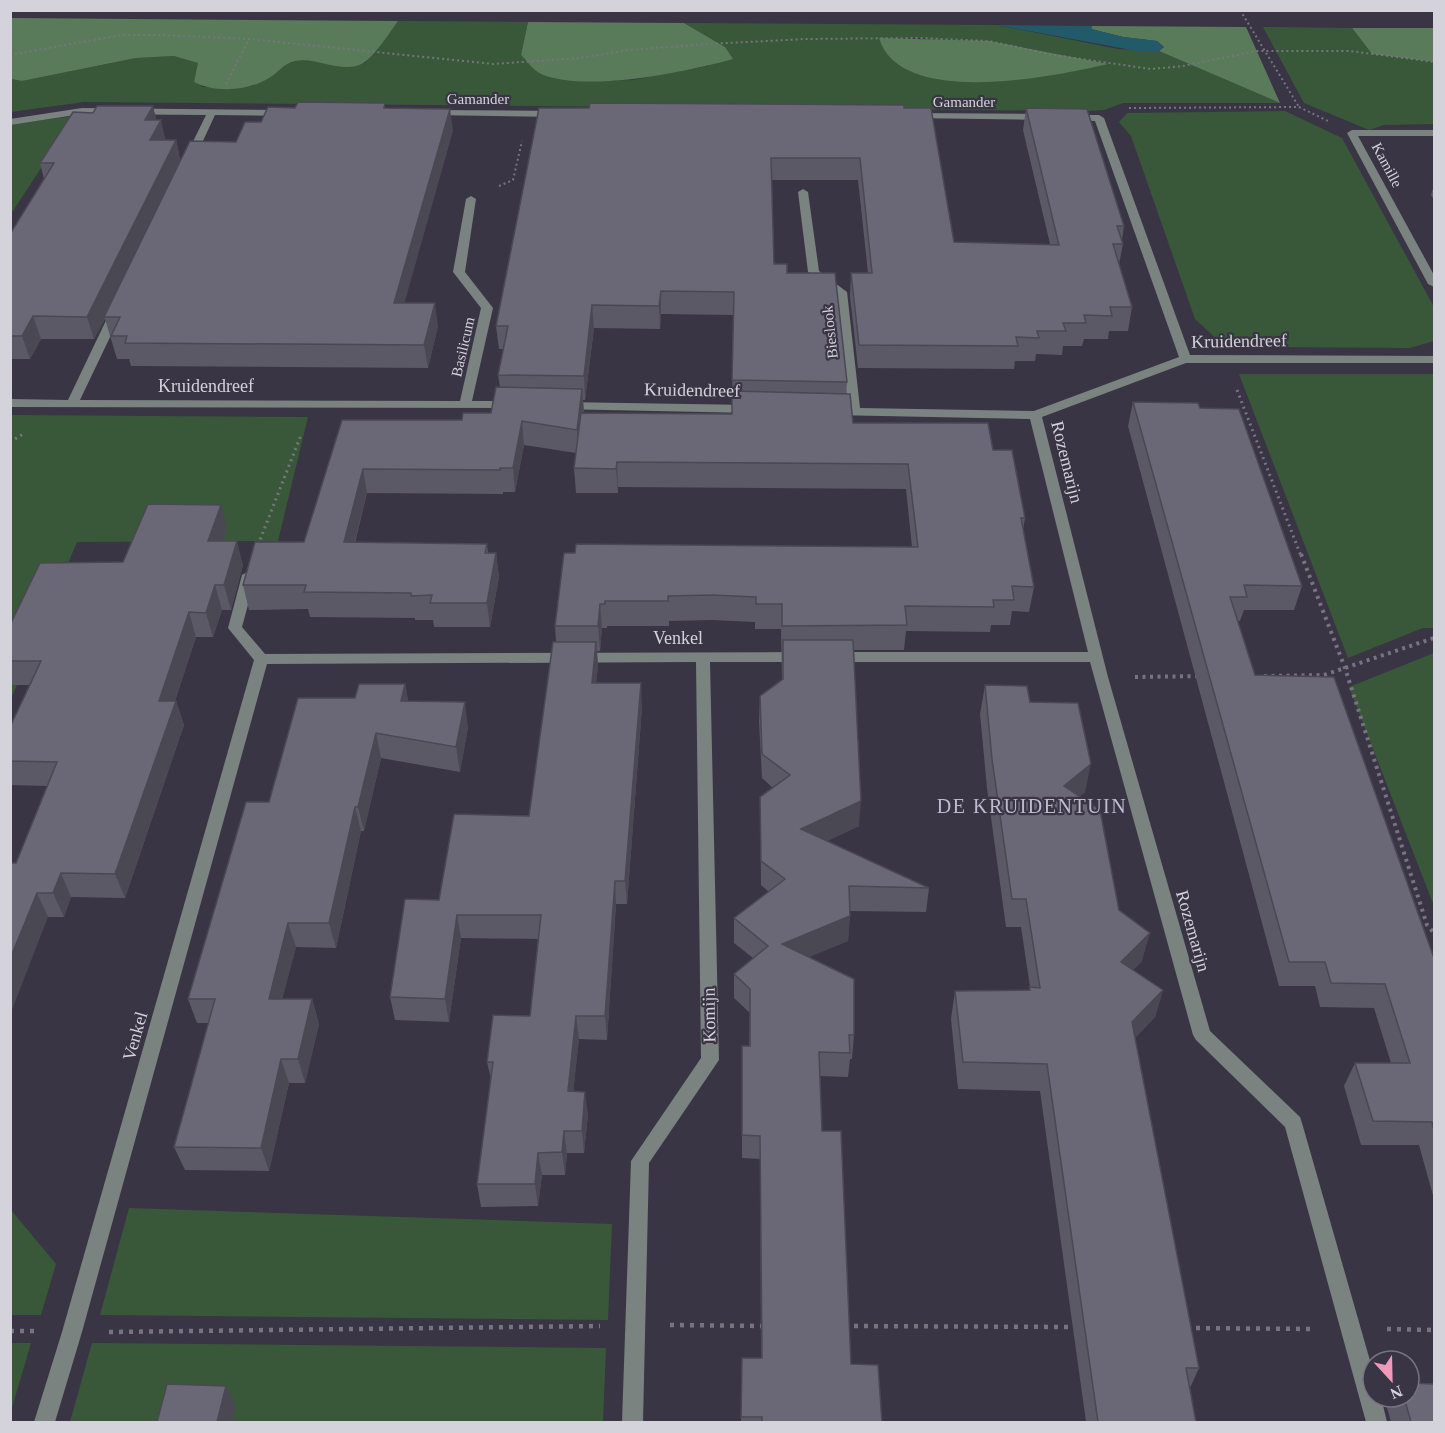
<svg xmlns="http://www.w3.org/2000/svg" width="1445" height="1433" font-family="Georgia,serif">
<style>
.green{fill:#395839;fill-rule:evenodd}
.forest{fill:#5a7b5a}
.water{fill:#215b69}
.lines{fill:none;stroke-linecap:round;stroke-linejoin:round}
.path-far3{stroke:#777480;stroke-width:2;stroke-dasharray:2 3;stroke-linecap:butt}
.path-far2{stroke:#777480;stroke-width:3;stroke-dasharray:2 4;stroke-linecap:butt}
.path-far1{stroke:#777480;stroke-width:4;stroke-dasharray:3 4.5;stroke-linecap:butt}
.path{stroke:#777480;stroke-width:4.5;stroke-dasharray:4 6;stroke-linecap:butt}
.minor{fill:#7a8380;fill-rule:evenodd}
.wall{fill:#5b5966;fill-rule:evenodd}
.shaded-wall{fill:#4a4853}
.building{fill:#6a6777;stroke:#4a4853;stroke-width:1.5}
.labels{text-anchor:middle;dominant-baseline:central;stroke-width:4.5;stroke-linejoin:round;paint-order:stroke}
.far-street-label{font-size:15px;fill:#d4d2db;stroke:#393544}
.street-label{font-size:18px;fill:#d4d2db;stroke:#393544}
.neighbourhood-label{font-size:20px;letter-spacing:1.5px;fill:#bfbbcd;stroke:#393544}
</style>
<rect width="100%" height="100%" fill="#393544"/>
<path class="green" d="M398 21 528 22 521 55 540 74 576 81 632 80 708 66 725 47 684 23 997 25 1118 49 1159 51 1280 103H1123L1104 110 1087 111 84 102 11 112 10 79 22 81 136 58 174 56 199 63 194 82 203 87 252 86 270 77 283 64 298 60 365 63ZM919 38 1106 64 879 39Z
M1263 27 1352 28 1372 54 1434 62V124L1384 125 1369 130 1304 103Z
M1285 111 1342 138 1434 307V341L1410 348 1264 347 1222 344 1195 319 1131 136 1119 122 1127 113Z
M75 116 11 214V124Z
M1239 374H1434V628H1423L1348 658Z
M11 415 308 417 278 541 77 542 11 699Z
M1434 653V906L1349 687Z
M129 1208 612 1224 608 1320 100 1315Z
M11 1210 56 1264 41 1315H11Z
M11 1343H31L11 1411 10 1343Z
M92 1343 606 1348 603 1422H70Z"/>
<path class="forest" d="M11 18 398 21C390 32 374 57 363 63 343 75 316 56 295 61 283 64 279 72 269 78 249 91 214 93 194 82L198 63 174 56 136 58 22 81 11 79Z
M528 22 684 23 725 47 733 59C686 72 586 93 541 74 534 71 527 61 521 55Z
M1092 26 1246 27 1280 103 1159 51 1164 47 1157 41 1123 37 1091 29Z
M1352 28H1434V62L1372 54Z
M879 38 989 41 1108 64C1056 76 900 109 879 38Z"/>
<path class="water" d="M997 25 1092 26 1091 29 1123 37 1157 41 1164 47 1159 51H1137Z"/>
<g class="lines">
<path class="path-far3" d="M1240 10 1299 107
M1419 10 1434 11
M10 55 121 35H165L249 39 493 64 580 58 628 50 708 44 805 39 919 38 989 41 1054 55 1151 69 1183 66 1256 51H1350L1434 62
M226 84 249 39
M1129 108 1299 107 1328 121
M499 186 513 180 522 141"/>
<path class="path-far2" d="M1237 390 1301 556
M10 442 23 434
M258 545 301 435"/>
<path class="path-far1" d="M1301 554 1345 668 1427 925 1434 933
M1264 676 1324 675 1434 638
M1135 677 1200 676"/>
<path class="path" d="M670 1325 765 1326
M844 1326 1077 1327
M1186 1328 1314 1329
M1387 1329 1434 1330
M10 1331H36
M109 1332 600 1326"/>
<path class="minor" d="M82 108 286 110 291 113 286 116 215 115 195 158 190 161 185 158 206 115 82 114 10 125V119Z
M433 110 559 111 564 114 559 117 430 115V111Z
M913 113 1045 114 1050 117 1045 120 910 118 908 116Z
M1066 115H1099L1104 118 1190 355 1434 356V363H1186L1042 417 1108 677 1210 1031 1300 1117 1302 1123 1373 1371V1397H1381L1387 1422H1366L1285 1127 1196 1040 1193 1035 1090 662H835L828 657 835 652H1088L1030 419 832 415 826 411 832 407 848 408 836 293 808 272 798 192 803 189 808 192 819 271 847 292 860 408 1034 411 1179 357 1095 121 1069 120 1064 117Z
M1434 130V136H1358L1434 275V287L1428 284 1347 133 1352 130Z
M471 196 476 199 465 272 493 308 472 401H511L515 402V408L10 407V399L68 400 110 312 116 309 122 312 80 400 460 401 481 308 453 272 466 199Z
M562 402 751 405 757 409 751 413 558 409 556 406Z
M249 571 256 575 242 627 265 654 802 652 809 657 802 662H710L719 1060 649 1163 643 1422H622L631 1161 701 1058 696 662 267 664 82 1332 55 1422H34L62 1332 254 660 228 628 242 575Z"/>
</g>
<path class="wall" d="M904 105 954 242 1050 244 1023 130 1026 108 1124 226 1122 240 1123 244 1119 264 1132 307 1128 331H1109L1108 339H1084L1082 346H1063L1062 355 1036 354 1035 361H1015L1014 369 858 368 850 296 851 273H868L858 180H772L774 264 787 273 847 382 846 394 853 423 993 450 1025 518 1023 530 1034 587 1029 612 1012 611 1010 625H991L990 632 906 631 904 650H854L859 826 827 841 929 888 926 912 850 911 848 941 808 957 854 1035 852 1059H850L848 1077 820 1076 822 1131 851 1364 882 1422H741L742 1358H761L760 1159 742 1158V1069L749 1046 750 1013 734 998V974L753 958 734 943V918L769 892 761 885 760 797 773 788 762 778 759 721 760 696 782 680 781 629H755V622L712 620 669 621V626H607V628H602L600 651H597L598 665 596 683 642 707 627 904H616L607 1040 579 1039 573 1091 588 1114 584 1153H567L565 1175H542L538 1206 481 1207 477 1184 491 1079 487 1062 530 1016 538 939 461 938 449 1022 395 1020 390 997 439 900 529 816 556 642 555 626 564 553 912 547 906 489 618 487V493H576L574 468 576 453 524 445 515 492H503V494L367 493 355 543 487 544 488 553H496L499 577 490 627H434L433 620H415V618L310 617 308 609 249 610 243 585 304 542 342 420H462L491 413 500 387 498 375 503 349H499L496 326 589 108ZM661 314 733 315 732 414 584 413 583 400H585L594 328 660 329Z
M386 108 453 130 404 303 438 326 428 368 131 366 129 359H117L105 319 94 339H41L30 359H10V234L44 179 40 163 157 120 166 140H176L180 160 236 142 261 122Z
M1434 185V200L1431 195Z
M1133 402 1200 408 1302 586 1294 610H1244L1240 621H1238L1255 675 1434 958V1199L1419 1145H1361L1344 1086 1355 1063H1391L1374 1008 1320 1007 1315 986H1279L1128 426Z
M227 529 223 541 243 565 231 610H222L213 637H196L175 701H176L184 725 125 898 71 897 64 917H48L16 863 47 786 10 785V727L30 685H10V625L123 562Z
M405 684 408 701 468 727 460 772 381 758 364 831H361L336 948 296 947 282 999H312L319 1024 305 1083H289L269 1171 185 1170 174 1147 209 1023H197L188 999 269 802 355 698Z
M985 685 1030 702 1085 792 1080 796 1119 910 1142 961 1133 970 1163 990 1155 1017 1135 1038 1199 1368 1190 1388 1196 1422H1086L1040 1091 958 1089 951 1019 955 991 1029 990 1030 987 1021 927H1006L987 788 980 714Z
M1391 1397H1409L1434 1422H1391L1386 1404Z"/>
<path class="shaded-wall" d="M153 106 158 126 161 120 166 142 156 161 145 120Z
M450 109 453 130 398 326 394 303Z
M176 140 181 162 104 317 105 319 94 339 87 317Z
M661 291V314L660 329 659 306Z
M435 303 438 326 428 368 424 345Z
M592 305 594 328 585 400 584 376Z
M33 316 41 339 30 359 22 336Z
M582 389 584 413 579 453 577 430Z
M522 421 524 445 515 492 513 468Z
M617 462 618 487V493L616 469Z
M363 469 367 493 348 567 344 542Z
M221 505 227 529 215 565 208 541Z
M237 541 243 565 231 610 224 585Z
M496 553 499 577 490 627 487 603Z
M215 585 222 610 213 637 206 613Z
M600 604 602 628 600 651 598 626Z
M189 612 196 637 167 725 159 701Z
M596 642 598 665 594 707 592 683Z
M641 683 642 707 627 904 625 881Z
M405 684 410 709 401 701Z
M176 701 184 725 125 898 115 874Z
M465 702 468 727 460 772 456 747Z
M376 733 381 758 364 831 358 807Z
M1091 764 1085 792 1058 815 1064 786Z
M861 801 859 826 800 854 801 829Z
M355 807 361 831 336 948 329 923Z
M61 873 71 897 64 917 53 893Z
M615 881 616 904 607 1040 605 1016Z
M37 893 48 917 10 1015V959Z
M457 915 461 938 449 1022 445 999Z
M850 916 848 941 781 969 782 944Z
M288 923 296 947 276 1023 269 999Z
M1150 933 1142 961 1113 990 1121 962Z
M1163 990 1155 1017 1124 1049 1132 1022Z
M312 999 319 1024 305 1083 298 1059Z
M576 1016 579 1039 571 1114 568 1091Z
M281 1059 289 1083 269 1171 261 1148Z
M585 1092 588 1114 584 1153 582 1131Z
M564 1131 567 1153 565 1175 562 1152Z
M538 1153 542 1175 538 1206 535 1184Z
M226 1386 236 1406 232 1422H217Z"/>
<path class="building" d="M298 102 385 103 384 108 450 109 394 303H435L424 345 125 343 127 336H111L120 317H104L190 141 236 142 245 122H261L268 107 295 108Z
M590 103 904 105V108H931L954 242 1059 245 1026 108 1087 109 1124 226H1117L1123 244H1113L1132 307H1110L1112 316 1084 315 1086 323H1063L1066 331H1037L1039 338 1016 337 1018 346 859 345 851 273H872L860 158H771L774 264H787V273H835L847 382 732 380 734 292 661 291 659 306 592 305 584 376 498 375 508 326H496L539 108H589Z
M97 106H153L145 120H161L150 140H176L87 317 33 316 22 336H10V234L54 163H40L73 112 93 113Z
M496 387 582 389 577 430 522 421 513 468H500V470L363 469 344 542 487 544 485 553H496L487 603H430L432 595 411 596V593L304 592 306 585H243L255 542H304L342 420H462L463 413H491Z
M732 391 850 394 853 423H988L993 450H1012L1025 518H1021L1034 587 1012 586 1014 600H993L994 607 905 606 907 625 782 626V604H756V597L712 595 668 596V601H605V604H600L598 626H555L564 553H575L576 544 918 547 908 464 617 462 616 469 574 468 581 413 732 414Z
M1133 402 1198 403 1200 408 1239 409 1302 586 1244 585 1247 597H1230L1255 675 1334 677 1434 958V1131L1432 1122 1373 1121 1355 1063H1410L1385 984 1331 983 1325 962H1289Z
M148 504 221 505 208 541H237L224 585H215L206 613 189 612 159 701H176L115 874 61 873 53 893H37L10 959V863H16L57 762 10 761V727L41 661H10V625L40 563 123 562Z
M783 640H853L861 801 801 829 929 888 849 886 850 916 782 944 854 979V1035H849L850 1053 819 1052 822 1131H841L851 1364 878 1365 882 1422H762V1417H741L742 1358H762L760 1136 742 1135V1046H750V989L734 974 768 946 734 918 785 879 761 861 760 797 790 775 762 754 760 696 783 679Z
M553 642H596L592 683H641L625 881H615L605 1016H576L568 1091 585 1092 582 1131H564L562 1152 538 1153 535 1184H477L493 1062H487L493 1015 530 1016 541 915H457L445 999 390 997 405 899 439 900 454 814 529 816Z
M359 684H405L401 701 465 702 456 747 376 733 358 807H355L329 923H288L269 999H312L298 1059H281L261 1148 174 1147 215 999H188L246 802H269L298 698H355Z
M985 685 1027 686 1030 702 1078 703 1091 764 1064 786 1100 810 1119 910 1150 933 1121 962 1163 990 1132 1022 1199 1368H1186L1196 1422H1098L1047 1064 963 1062 955 991 1030 990 1029 987 1040 988 1026 899H1012L992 759Z
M1409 1383 1434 1384V1422H1411L1404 1397H1409Z
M167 1384 226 1386 217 1422H157Z"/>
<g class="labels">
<g class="far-street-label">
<text x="478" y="99">Gamander</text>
<text x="964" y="102">Gamander</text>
<text transform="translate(1387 165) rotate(62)">Kamille</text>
<text transform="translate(830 332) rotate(-96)">Bieslook</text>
<text transform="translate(463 347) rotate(-77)">Basilicum</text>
</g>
<g class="street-label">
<text transform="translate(1239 341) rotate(-1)">Kruidendreef</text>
<text x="206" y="386">Kruidendreef</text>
<text transform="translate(692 390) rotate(1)">Kruidendreef</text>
<text transform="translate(1067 462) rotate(76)">Rozemarijn</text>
<text x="678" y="638">Venkel</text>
<text transform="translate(1193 931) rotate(74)">Rozemarijn</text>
<text transform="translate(709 1015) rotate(-91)">Komijn</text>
<text transform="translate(135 1036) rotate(-74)">Venkel</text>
</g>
<g class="neighbourhood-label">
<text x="1032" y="806">DE KRUIDENTUIN</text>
</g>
</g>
<rect width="1445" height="1433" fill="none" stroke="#d4d2db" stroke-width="24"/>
<g transform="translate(1391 1379) rotate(158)"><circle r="28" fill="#393544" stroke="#777480" stroke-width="1.5"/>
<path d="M0-4.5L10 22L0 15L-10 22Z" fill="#ef9ab8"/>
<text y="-9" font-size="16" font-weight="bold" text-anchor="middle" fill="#d4d2db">N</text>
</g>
</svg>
